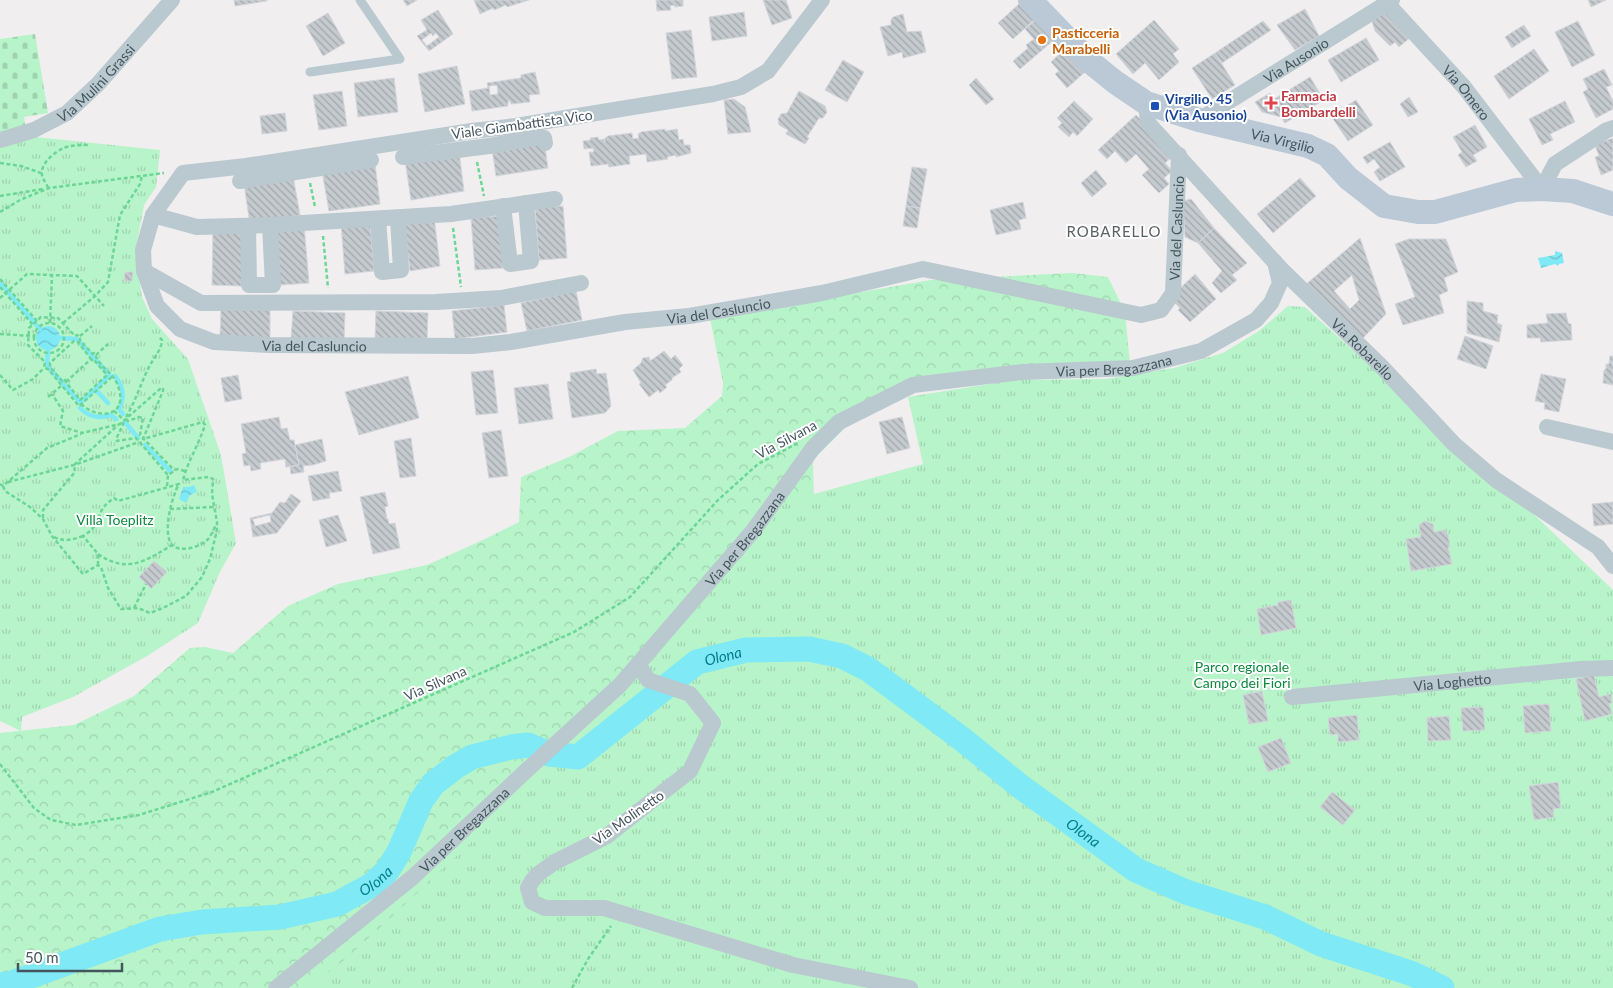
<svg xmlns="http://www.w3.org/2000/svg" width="1613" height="988" font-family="Lato,sans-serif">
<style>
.forest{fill:url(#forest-crowns)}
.cemetery{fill:url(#cemetery-stones)}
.park{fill:url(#park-tufts)}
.water{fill:url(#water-waves)}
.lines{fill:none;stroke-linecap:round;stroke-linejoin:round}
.stream{stroke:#7fe9f6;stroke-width:4.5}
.river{stroke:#7fe9f6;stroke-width:25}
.building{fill:url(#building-back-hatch);stroke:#d2d5db;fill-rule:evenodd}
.path{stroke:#6cd697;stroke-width:2.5;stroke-dasharray:4 2.5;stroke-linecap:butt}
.lane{stroke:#bac8cf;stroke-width:9}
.street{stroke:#bac8cf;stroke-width:16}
.secondary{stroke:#bac9d5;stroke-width:24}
.food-dot{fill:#e8710a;stroke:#fff;stroke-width:2}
.health-dot{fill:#e0444e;stroke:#fff;stroke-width:2}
.transit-dot{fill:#1a4fb4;stroke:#fff;stroke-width:2}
.labels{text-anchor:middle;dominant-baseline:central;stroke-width:4;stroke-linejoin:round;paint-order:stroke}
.food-label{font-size:14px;font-weight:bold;fill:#c56008;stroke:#fff;text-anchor:start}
.street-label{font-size:14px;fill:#44555e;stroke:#fff}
.health-label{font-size:14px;font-weight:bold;fill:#be3a42;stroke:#fff;text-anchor:start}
.transit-label{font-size:14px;font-weight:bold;fill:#164399;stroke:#fff;text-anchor:start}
.park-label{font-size:14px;fill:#0c893e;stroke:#fff}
.neighbourhood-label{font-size:15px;letter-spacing:1px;fill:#5a6064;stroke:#fff}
.water-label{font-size:15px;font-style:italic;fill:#047e8d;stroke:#fff}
</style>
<defs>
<pattern id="forest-crowns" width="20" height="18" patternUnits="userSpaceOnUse" patternTransform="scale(1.25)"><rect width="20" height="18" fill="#b7f4c9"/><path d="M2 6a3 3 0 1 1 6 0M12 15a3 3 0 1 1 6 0" fill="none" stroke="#9fd3af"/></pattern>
<pattern id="cemetery-stones" width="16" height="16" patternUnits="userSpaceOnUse" patternTransform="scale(1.25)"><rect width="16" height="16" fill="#b7f4c9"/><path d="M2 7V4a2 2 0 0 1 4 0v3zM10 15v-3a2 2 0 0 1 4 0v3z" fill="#9fd3af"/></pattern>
<pattern id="park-tufts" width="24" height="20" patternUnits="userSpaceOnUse" patternTransform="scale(1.25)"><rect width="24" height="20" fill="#b7f4c9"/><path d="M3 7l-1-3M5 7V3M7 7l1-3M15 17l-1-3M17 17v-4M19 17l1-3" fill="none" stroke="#9fd3af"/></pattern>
<pattern id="water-waves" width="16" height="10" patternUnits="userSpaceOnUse" patternTransform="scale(1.25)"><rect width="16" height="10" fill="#7fe9f6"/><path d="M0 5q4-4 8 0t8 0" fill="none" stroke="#6ac0ca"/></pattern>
<pattern id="building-back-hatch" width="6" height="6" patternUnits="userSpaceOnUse" patternTransform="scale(1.25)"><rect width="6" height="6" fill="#c5cacf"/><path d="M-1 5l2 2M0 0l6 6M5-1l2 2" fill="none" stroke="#a2a7ab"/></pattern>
</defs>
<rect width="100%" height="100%" fill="#f1eeef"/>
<path class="forest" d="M1072 273 1108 277 1125 312 1130 364 910 378 856 417 813 460 814 500 1613 988H0V733L74 725 134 696 190 648 205 647 233 653 288 606 338 584 427 565 483 540 519 522 521 477 569 457 618 431 685 428 722 396 723 383 710 318 931 280Z"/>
<path class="cemetery" d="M35 34 48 113 24 117 26 131 0 135V39Z"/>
<path class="park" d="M36 137 160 150 156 187 144 205 135 253 142 297 152 319 188 359 221 455 236 543 219 574 198 623 147 656 73 697 22 717 21 731 0 721V143Z
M1288 306 1305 307 1523 504 1613 590V988H307L341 963 382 926 605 716 770 524 785 502 923 464 908 397 1014 380 1106 379 1174 368 1223 353 1259 331Z"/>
<path class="water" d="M1555 251 1562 253 1564 263 1559 264 1558 266 1555 264 1541 268 1538 258 1555 255Z
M36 338a12 12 0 1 1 24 0a12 12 0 1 1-24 0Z
M194 485 197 492 190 495 186 503 179 499 183 487H189Z"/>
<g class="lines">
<path class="stream" d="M0 283 40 329
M61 338 76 339
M78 340 92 356
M94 358 109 374
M47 364 48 350
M48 367 62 382
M115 376C124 387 125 397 119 409L123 414
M64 385 79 401
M96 388 109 376
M96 390 108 403
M81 402 94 390
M80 408C89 417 99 419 111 415L116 419
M125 422 138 438
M145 445 171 472"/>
<path class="river" id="s1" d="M0 985 12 983 160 929 202 922 280 917 337 904 372 885 387 871 399 852 421 801 433 784 455 767 472 757 511 747 528 745 549 754 578 757 697 662 746 650 809 649 842 656 868 669 962 739 1021 787 1136 870 1186 892 1265 917 1321 944 1413 974 1442 988"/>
</g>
<path class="building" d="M234 0H267V1L235 6Z
M403 0H417L407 6Z
M474 0H529L507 7 506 5 494 10 493 8 480 14Z
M656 0H683V6L675 7 674 5 670 6 671 10 657 11Z
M763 0H786L792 18 772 25Z
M1588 0H1606L1591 7Z
M1019 4 1034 20 1013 39 998 23Z
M1384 5 1412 36 1399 47 1395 42 1390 46 1375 31 1370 14Z
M1305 9 1319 36 1295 50 1277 25Z
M438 10 453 34 429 51 417 36 427 30 421 20Z
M744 12 747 36 712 41 709 17Z
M328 13 345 43 323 56 306 26Z
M903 14 907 32 921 31 926 52 903 58 902 52 888 56 880 27 891 25V20L893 17Z
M1037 19 1055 39 1020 69 1013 61 1028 48 1026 45 1034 39 1025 29Z
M1154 20 1179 49 1173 54 1179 62 1159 80 1145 63 1133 74 1116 54Z
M1263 21 1271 30 1222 63 1215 53Z
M1578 21 1595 55 1572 67 1555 32Z
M1524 25 1531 36 1521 42 1514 31Z
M691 30 697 77 672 79 666 33Z
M1514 31 1521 42 1512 48 1505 37Z
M431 33 433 36 436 33 439 37 427 46 422 40Z
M1366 38 1379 60 1341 82 1328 60Z
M1065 49 1085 72 1067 88 1055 74 1059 71 1051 62Z
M1534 49 1549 71 1509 99 1494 76Z
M1215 53 1235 85 1212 99 1192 68Z
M843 60 864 72 847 102 825 90Z
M457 66 465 104 425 112 418 74Z
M1604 69 1612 85 1606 87 1613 101V109L1596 118 1583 92 1588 89 1583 79Z
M535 72 540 94 529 95 530 102 511 104 510 101H508V106L472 111 469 91 488 88 487 83 521 78V75Z
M1310 77 1324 100 1285 123 1271 101Z
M394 78 398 112 358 117 354 83Z
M976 78 994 99 986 105 969 85Z
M497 85 498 94 490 95 489 86Z
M342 91 347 126 319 130 313 95Z
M799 91 825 106 827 112 823 118H819L807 137 809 138 805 144 786 134 788 130 779 125 778 119 781 114 787 113Z
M1270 93 1274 99 1271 101 1281 117 1262 112 1255 102Z
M1409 97 1418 112 1408 117 1400 104Z
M734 99 745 107 751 132 728 134 724 100Z
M1356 100 1373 125 1348 141 1331 116Z
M1074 101 1093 119 1077 136 1073 132 1069 137 1058 127 1062 123 1057 118Z
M1565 101 1575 122 1550 134 1553 140 1542 145 1529 119Z
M285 113 287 131 262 134 260 116Z
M1136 115 1174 155 1165 163 1172 171 1164 178 1169 184 1159 193 1142 175 1149 169 1136 154 1126 163 1115 151 1107 159 1098 150Z
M1475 125 1487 147 1473 155 1477 161 1466 167 1458 155 1462 152 1453 137Z
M665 129V131L677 129 679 140 683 139 684 145H690L691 153 676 157V155L667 157 668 159 647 162 646 154 629 156 630 164 609 167 608 164 591 166 589 152H594L593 148 584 149 583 141 591 140 590 138 598 137 599 140 604 139 605 143V138L608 136 632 133 633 139 639 138 638 134 641 132Z
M1613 138V170L1601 175 1595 157 1599 156 1595 145Z
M544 141 548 168 496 176 492 149Z
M1390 142 1405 167 1380 181 1374 172 1380 167 1374 159 1367 164 1363 157Z
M459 152 464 191 411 200 405 160Z
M375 164 380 204 329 211 322 171Z
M912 167 927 169 920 208 906 206Z
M1096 170 1107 184 1092 197 1081 183Z
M293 176 300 215 250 224 244 184Z
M1300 178 1316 196 1273 233 1257 214Z
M1191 199 1214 228 1198 243 1185 237 1183 201Z
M1023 202 1026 218 1019 220 1021 229 996 235 990 210Z
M563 206 567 258 539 260 535 208Z
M906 206 920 208 917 228 903 226Z
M499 216 503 268 475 270 471 218Z
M434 217 440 266 410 271 404 219Z
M370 222 374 271 345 274 341 224Z
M304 225 309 283 280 285 275 227Z
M243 228 242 286 212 285 213 229Z
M1214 228 1247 263 1232 275 1237 280 1221 293 1212 283 1222 271 1198 243Z
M1360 238 1386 314 1361 340 1304 286ZM1352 275 1359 300 1350 309 1334 291Z
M1409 239H1446L1458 272 1444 278 1448 291 1439 295 1444 313 1403 325 1395 304 1415 297 1395 244Z
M125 272H133L132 281H124Z
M1195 274 1216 299 1190 322 1178 310 1180 308 1170 298Z
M576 291 582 320 527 331 521 303Z
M1467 301 1483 303V311L1498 315 1497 323 1502 325 1499 342 1467 333Z
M504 305 507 332 455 339 452 311Z
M221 310H270V338H220Z
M293 311 345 313 344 341 291 339Z
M376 311 428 313 427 340 375 338Z
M1566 313 1568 323 1571 324 1572 340 1541 342 1540 338H1527V325L1548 323 1546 314Z
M1465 336 1493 346 1486 369 1457 359Z
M664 351 671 359 675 355 683 365 679 369 681 372 672 378V380L665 385 667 387 660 393 658 390 649 397 639 384 641 383 633 370 641 363 643 358 649 357 650 361Z
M1610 356H1613V385L1603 383 1604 370 1606 369V364H1609Z
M596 369 597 374 606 373 611 406 605 413 572 418 567 382 571 381 570 373Z
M493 370 498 413 476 415 471 372Z
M1541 374 1566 379 1559 412 1544 409 1545 403 1535 401Z
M238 375 242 399 225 402 221 378Z
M408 376 419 418 359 435 345 392Z
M548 384 553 419 519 424 514 388Z
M279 417 281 429 287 428 290 440H294L299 465 286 467 285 459 260 463 261 469 251 471 250 465 244 466 242 454 246 453 241 424Z
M902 417 910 448 887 454 879 422Z
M501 430 508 476 489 478 482 433Z
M411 438 416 476 400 478 394 441Z
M322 439 326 461 313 465 303 466 304 472 291 474 290 467 299 465 295 445Z
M338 471 342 491 329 493 330 498 313 501 308 476Z
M385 492 388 506 385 507V509L387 519H388L389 524 395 523 400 548 373 554 360 497Z
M291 494 301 501 277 533 253 537 250 518 272 513 280 502 285 503Z
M1613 502V524L1594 526 1592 504Z
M270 515 271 522 255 526 253 519Z
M338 515 347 541 326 547 319 520Z
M1425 521 1433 524 1434 532 1445 530 1446 534H1448L1450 547H1448L1452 564 1411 571 1406 539 1421 537 1419 525Z
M154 561 167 572 151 589 139 577Z
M1291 600 1296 628 1261 635 1257 609 1278 605V602Z
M1594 675 1599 697 1611 694 1612 703 1609 704 1612 714 1585 721 1576 679Z
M1262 691 1268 721 1249 724 1243 695Z
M1549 704 1551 731 1525 733 1523 706Z
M1483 707 1485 730 1463 731 1461 708Z
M1357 715 1359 740 1338 742V734L1330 735 1328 718Z
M1449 716 1451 740 1428 741 1427 718Z
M1281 738 1291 763 1268 772 1258 747Z
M1558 782 1561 808 1553 809 1554 817 1534 820 1529 786Z
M1332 792 1355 810 1343 825 1320 807Z"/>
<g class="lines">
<path class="path" d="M477 162 484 196
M0 163 21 166 41 173
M310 183 315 207
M48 188C48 186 43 180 42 175 40 164 54 152 64 148 71 145 80 145 88 145
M0 196 43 189
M0 212 20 200 49 188 164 173
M453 228 461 287
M323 236 328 288
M0 279 37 321
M0 287 33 325
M0 298 27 274 77 276 104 306
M50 323 52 275
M63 323 95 296 108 282 120 215 140 184 142 176
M34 338a15 15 0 1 1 30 0a15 15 0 1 1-30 0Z
M0 334 34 336
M80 336 92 326
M96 355 108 344
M0 375 13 390 33 379 44 368
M66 382 91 359 93 361 94 360 107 375 80 400 66 382 64 379 62 381 50 367V363L74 341 78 342 91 359
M48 397 61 386
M81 404C98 420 127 417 119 389 114 372 106 373 97 359 96 357 96 355 94 353L93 354 80 341V337L77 335 75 336 58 318 41 317 29 328 28 345 45 362 44 368 48 369 79 406 113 376
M114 411 124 420
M126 417C137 399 142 378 153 360 157 354 162 347 162 340L159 337
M126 419 128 421 139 417 143 418 140 435 174 470
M123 422V425L116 439 117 441 136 438 168 475
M8 482 74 465 139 442
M0 484 3 486 47 448 81 434
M3 486 5 491 30 507 43 519 52 536 83 574 98 565 101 567 108 588 121 609 138 608 150 613 163 608 186 596 202 577 210 559 217 530V522L212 494 213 479 209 477 183 480C188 461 199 444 205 425L203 422 143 439 163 391V388L160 389 120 424 82 433 60 426 63 411 52 394
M167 486 168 475 177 469 185 471
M170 509 214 507
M43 518V510L75 472 74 465 118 425
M54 537C64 542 72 540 83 536
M98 554C127 574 146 561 172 545
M98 565V554L83 536C86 534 91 531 93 528 103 516 96 510 114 498L118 501 179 484C172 496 162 533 172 545 180 553 199 547 206 541 211 537 213 530 216 525
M134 608 146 584
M0 764 34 808 51 820 76 825 139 815 212 792 574 632 630 597 718 500 758 464 798 443
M572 988 588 959 611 926"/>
<path class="lane" d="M310 72 400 59 360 0"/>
<g class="street">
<path id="s2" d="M822 0 768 71 741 87 713 94 516 126 472 131 246 166 183 173 153 215 143 250 144 271 157 306 180 329 214 342 269 345 472 346 511 342 625 322 689 316 822 293 923 269 1141 315 1161 310 1173 293 1179 155"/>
<path id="s3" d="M1384 0 1464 87 1542 189 1555 164 1607 130 1613 128"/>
<path id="s4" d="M1146 103 1148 123 1281 269 1381 366 1454 444 1496 480 1598 547 1613 566"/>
<path id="s5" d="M1199 120 1392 0"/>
<path id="s6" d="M0 140 34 130 67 113 98 84 172 0"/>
<path d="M403 157 489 146 540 137 544 138 545 143"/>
<path d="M240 181 371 160"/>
<path d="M503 206 510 264 531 261 526 203"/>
<path d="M153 215 197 227 270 225 451 214 555 199"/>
<path d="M378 219 382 272 401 270 398 218"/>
<path d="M248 226 249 285H273L270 225"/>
<path d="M144 271 201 303 436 302 501 298 581 283"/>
<path d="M1547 427 1613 442"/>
<path d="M638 664 648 680 690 694 713 723 690 771 607 836 555 862 538 874 532 881 528 888 532 902 545 908H604L793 965 910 988"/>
<path id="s7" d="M1292 697 1581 669 1613 668"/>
<path id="s8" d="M276 988 413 877 528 769 620 685 753 531 813 448 839 422 913 385 1022 372 1133 368 1201 351 1256 320 1271 303 1280 283 1275 262"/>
</g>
<path class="secondary" id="s9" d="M1030 0 1089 61 1115 82 1146 103 1199 120 1308 146 1327 155 1348 178 1384 206 1418 212H1435L1516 190 1542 189 1573 191 1613 204"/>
</g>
<circle class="food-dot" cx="1042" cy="40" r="5"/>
<path class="health-dot" d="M1268.5 95.5h5v5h5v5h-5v5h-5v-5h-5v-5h5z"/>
<rect class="transit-dot" x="1150" y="101" width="10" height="10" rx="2.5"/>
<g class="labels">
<g class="food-label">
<text x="1052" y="32">Pasticceria<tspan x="1052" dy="16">Marabelli</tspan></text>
</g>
<g class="street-label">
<text stroke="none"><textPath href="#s5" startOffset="114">Via Ausonio</textPath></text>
<text stroke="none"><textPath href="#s6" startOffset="114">Via Mulini Grassi</textPath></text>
<text stroke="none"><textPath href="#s3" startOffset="124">Via Omero</textPath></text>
<text transform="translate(522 124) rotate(-8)">Viale Giambattista Vico</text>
<text stroke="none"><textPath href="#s9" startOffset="298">Via Virgilio</textPath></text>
<text stroke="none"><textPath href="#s2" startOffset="1946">Via del Casluncio</textPath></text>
<text stroke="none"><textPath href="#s2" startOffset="1408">Via del Casluncio</textPath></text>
<text stroke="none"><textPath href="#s2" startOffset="1001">Via del Casluncio</textPath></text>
<text stroke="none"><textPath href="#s4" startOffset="332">Via Robarello</textPath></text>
<text stroke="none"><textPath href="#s8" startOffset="1086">Via per Bregazzana</textPath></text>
<text transform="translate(786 439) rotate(-28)">Via Silvana</text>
<text stroke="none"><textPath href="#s8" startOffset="651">Via per Bregazzana</textPath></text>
<text stroke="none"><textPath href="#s7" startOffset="161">Via Loghetto</textPath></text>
<text transform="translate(435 683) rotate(-24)">Via Silvana</text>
<text transform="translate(628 817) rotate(-35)">Via Molinetto</text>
<text stroke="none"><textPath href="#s8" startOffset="246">Via per Bregazzana</textPath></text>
</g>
<g class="health-label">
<text x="1281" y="95">Farmacia<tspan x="1281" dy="16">Bombardelli</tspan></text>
</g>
<g class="transit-label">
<text x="1165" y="98">Virgilio, 45<tspan x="1165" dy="16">(Via Ausonio)</tspan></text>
</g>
<g class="park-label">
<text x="115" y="519">Villa Toeplitz</text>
<text x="1242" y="666">Parco regionale<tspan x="1242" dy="16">Campo dei Fiori</tspan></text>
</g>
<g class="neighbourhood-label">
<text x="1114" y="231">ROBARELLO</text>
</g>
<g class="water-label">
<text stroke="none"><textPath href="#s1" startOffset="844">Olona</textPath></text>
<text stroke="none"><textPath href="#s1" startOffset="1264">Olona</textPath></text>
<text stroke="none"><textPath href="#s1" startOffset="394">Olona</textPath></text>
</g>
</g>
<path d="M18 963v8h104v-8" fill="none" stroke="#44555e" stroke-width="2.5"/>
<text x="25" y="963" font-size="15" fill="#44555e" stroke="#ffffff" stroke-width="4" paint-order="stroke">50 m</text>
</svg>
